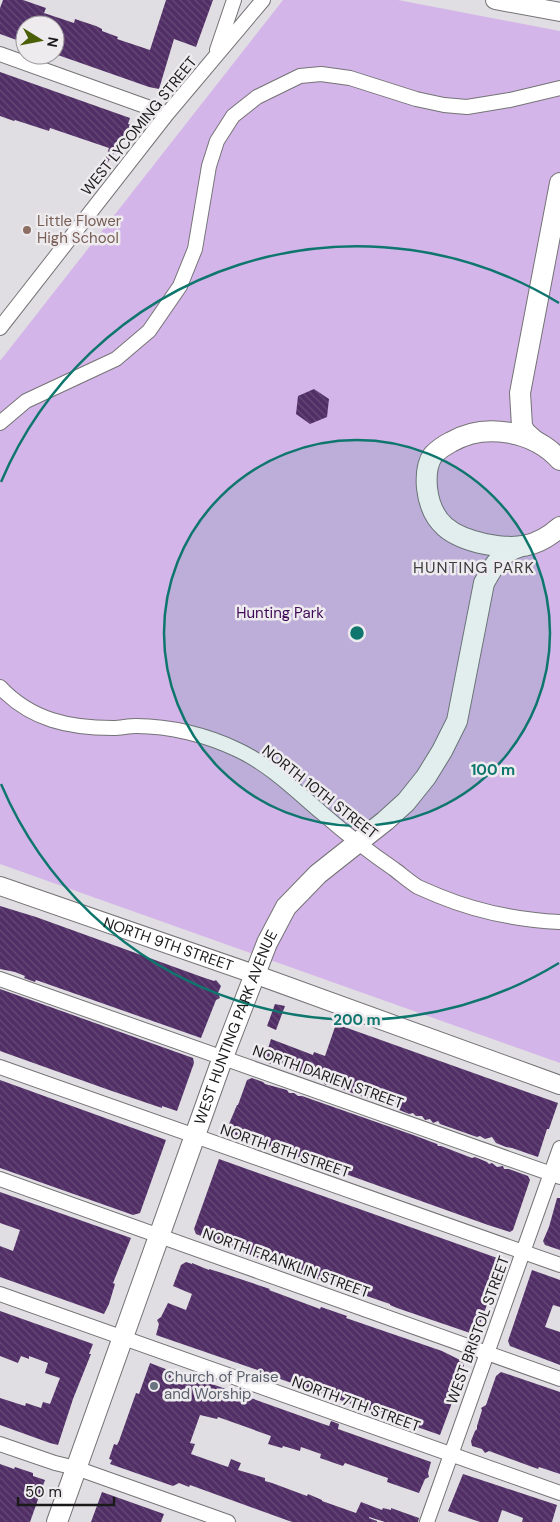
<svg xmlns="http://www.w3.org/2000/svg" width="560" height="1522" font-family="'DM Sans',sans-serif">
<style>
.green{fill:#d4b5e9}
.building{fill:url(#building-back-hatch)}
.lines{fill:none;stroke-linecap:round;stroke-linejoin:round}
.minor-casing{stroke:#757376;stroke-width:16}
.tertiary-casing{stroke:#757376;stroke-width:20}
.secondary-casing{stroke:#757376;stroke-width:22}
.minor{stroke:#fff;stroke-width:14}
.tertiary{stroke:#fff;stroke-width:18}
.secondary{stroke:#fff;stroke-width:20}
.ring{fill:none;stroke:#0f766e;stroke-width:2.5}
.education-dot{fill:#8d6e63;stroke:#eeebef;stroke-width:2}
.worship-dot{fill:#6b7280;stroke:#eeebef;stroke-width:2}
.labels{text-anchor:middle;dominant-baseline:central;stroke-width:5;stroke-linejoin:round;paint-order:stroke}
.street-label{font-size:15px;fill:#1b1a1b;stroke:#eeebef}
.education-label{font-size:15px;fill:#785e54;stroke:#eeebef;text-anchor:start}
.park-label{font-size:15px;fill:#3e0956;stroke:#eeebef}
.worship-label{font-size:15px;fill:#5b616d;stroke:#eeebef;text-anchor:start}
.neighbourhood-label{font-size:16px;letter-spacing:1px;fill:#3f3e41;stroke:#eeebef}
.centre{fill:#0f766e;stroke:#eeebef;stroke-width:2.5}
.ring-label{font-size:15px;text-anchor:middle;font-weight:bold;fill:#0f766e;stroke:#eeebef;stroke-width:5;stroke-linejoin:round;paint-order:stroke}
</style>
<defs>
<pattern id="building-back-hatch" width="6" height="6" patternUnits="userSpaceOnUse" patternTransform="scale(1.25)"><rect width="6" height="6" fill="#512f66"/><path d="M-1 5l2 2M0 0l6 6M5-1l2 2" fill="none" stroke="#664b77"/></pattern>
</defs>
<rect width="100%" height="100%" fill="#e0dee2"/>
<path class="green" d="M283 0H398L560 31V1063L0 864V361Z"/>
<path class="building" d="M3 0H23L46 8 44 13 74 23 75 19 96 26 102 29V31L118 37 117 39 150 50 166 0H213L196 47 174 39 159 89 149 87 55 54V25H25V43L0 34V8Z
M0 72 130 118 128 124 136 126 128 136 125 135 121 145 104 167 103 166 109 148 50 128 49 131 15 120 14 121 0 116Z
M314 389 329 399 327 417 310 424 296 414 298 396Z
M0 906 36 917 202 977 214 981 216 980 221 986 218 993 220 998 216 1000 201 1038 36 980 35 982 24 978 25 976 15 972 0 969Z
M0 989 193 1058 194 1063 177 1111 162 1106V1108L156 1106 109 1090 0 1051Z
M275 1004 285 1006 276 1030 267 1026Z
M336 1024 558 1103 549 1129H547L538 1157 512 1148 506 1147 496 1143 492 1137 485 1139 480 1136 477 1137 440 1124 438 1121 433 1123 430 1119 425 1120 422 1116H416L413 1113 409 1114 385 1104 383 1105 380 1101 366 1098 328 1084 325 1085 322 1079 265 1062V1058L271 1039 313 1055 314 1052 325 1056Z
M252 1078 263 1082 265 1084 287 1090 289 1093H294L298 1096H302L416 1136 437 1144 438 1146H441L472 1158 475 1157 487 1162 489 1164 492 1163 497 1167 503 1166 504 1169H509L528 1176 530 1180 513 1230 510 1232 488 1225 228 1132 231 1125 229 1124 237 1105H238L247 1080Z
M0 1080 166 1140 140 1213 133 1215 0 1168Z
M219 1159 500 1259 502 1263 476 1335 432 1320 397 1308 390 1305V1304L279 1266 196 1234 194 1229Z
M0 1192 131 1238 113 1283 115 1284 109 1304 104 1314 0 1277V1246L13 1251 20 1230 0 1223Z
M557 1198H560V1250L545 1245 543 1241 549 1227Z
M186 1262 192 1264V1263L209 1270V1269L219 1272 270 1289 269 1290 320 1309 321 1307 347 1316 346 1318 442 1351 462 1361 464 1366 461 1375 462 1376 440 1435 283 1380 275 1377 274 1378 265 1375 266 1373 156 1335 159 1324 157 1320 161 1317 168 1303 186 1310 192 1294 173 1286 181 1265Z
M532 1270 560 1280V1307L553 1305 545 1327 560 1332V1365L510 1346 508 1341Z
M0 1311 93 1344 89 1354H91L73 1399 58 1445 50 1443 0 1425V1398L25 1406 26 1403 41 1408 43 1402 50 1404 60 1378 45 1373 48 1363 29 1356V1359L21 1356 18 1363 0 1356Z
M150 1363 194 1380 195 1378 329 1426 331 1421 339 1424 338 1429 431 1462 428 1473 429 1477 425 1479 419 1493 387 1482 388 1478 379 1475 345 1463 343 1466 320 1458 321 1454 301 1447 300 1451 283 1446 282 1448 268 1444 271 1436 218 1417 217 1419 200 1415 190 1443 195 1444 191 1454 228 1467 231 1459 241 1463 238 1470 265 1478V1481L272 1483 307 1496 308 1494 322 1500V1501L356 1513 361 1502 382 1510 383 1508 391 1510V1508L419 1518 418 1522H385L369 1517V1518L377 1521V1522H292L190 1485 189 1487 179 1483 173 1486 110 1464 112 1460 109 1459 114 1444 117 1445 119 1441 136 1393 139 1394Z
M501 1372 560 1392V1474L539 1467 538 1469 489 1451 485 1453 482 1449 472 1446 471 1441 475 1431 477 1429V1426L482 1410 481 1408 486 1405 496 1376Z
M0 1464 14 1469 15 1467 33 1473V1476L45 1480 30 1522H0Z
M463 1474 557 1505 552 1522H522L523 1518 502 1510 498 1522H480L448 1511Z
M102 1492 164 1514 161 1522H91Z"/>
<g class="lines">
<defs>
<path id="minor" d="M217 50 234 0
M0 54 167 114
M0 328 167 114 263 0
M0 423 26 401 116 359 149 331 180 286 195 249 209 166 217 141 233 116 257 97 300 76 321 74 350 78 416 99 444 105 467 107 510 100 560 88
M0 687C31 720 69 728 113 728 121 728 128 726 136 726 170 726 207 735 238 750 270 765 296 791 322 813 345 833 369 852 394 869 402 875 410 882 418 887 425 890 432 893 439 896 478 912 518 920 560 922
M0 979 560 1177
M0 1067 560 1265
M0 1179 560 1379
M0 1294 560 1493
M0 1444 55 1463 76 1468 228 1522
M427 1522 560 1148"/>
<g id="tertiary">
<path d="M495 0 560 12"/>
<path id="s1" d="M0 886 254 974 560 1085"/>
</g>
<g id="secondary">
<path d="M535 441 525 432 522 426 520 393 560 183"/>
<path d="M560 460C534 431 485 422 451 442 445 445 438 450 433 455 426 465 426 477 427 488 431 524 452 537 485 544 516 550 536 548 560 527"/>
<path id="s2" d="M57 1522 223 1057 267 943 286 907 318 874 385 821 406 802 426 777 442 751 457 721 484 583C493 567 500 553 519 547"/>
</g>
</defs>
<use href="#minor" class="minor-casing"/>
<use href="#tertiary" class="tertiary-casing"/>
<use href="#secondary" class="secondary-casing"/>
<use href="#minor" class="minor"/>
<use href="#tertiary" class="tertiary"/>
<use href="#secondary" class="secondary"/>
</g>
<circle cx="357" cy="633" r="193" fill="#0f766e" fill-opacity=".12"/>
<g class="ring">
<circle cx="357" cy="633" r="193"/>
<path d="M559 963A387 387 0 0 1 1 784M1 482A387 387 0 0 1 559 303"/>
</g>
<circle class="education-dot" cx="27" cy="230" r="5"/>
<circle class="worship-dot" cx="154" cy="1386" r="5"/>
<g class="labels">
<g class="street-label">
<text transform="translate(139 126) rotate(-51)">WEST LYCOMING STREET</text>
<text transform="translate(320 792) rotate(38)">NORTH 10TH STREET</text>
<text stroke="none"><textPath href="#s1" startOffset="178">NORTH 9TH STREET</textPath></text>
<text stroke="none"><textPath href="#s2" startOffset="526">WEST HUNTING PARK AVENUE</textPath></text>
<text transform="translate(328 1077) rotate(20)">NORTH DARIEN STREET</text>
<text transform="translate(285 1151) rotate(19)">NORTH 8TH STREET</text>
<text transform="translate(286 1263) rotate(20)">NORTH FRANKLIN STREET</text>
<text transform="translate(478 1330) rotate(-70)">WEST BRISTOL STREET</text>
<text transform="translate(356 1404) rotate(20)">NORTH 7TH STREET</text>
</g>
<g class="education-label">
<text x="37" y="221">Little Flower<tspan x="37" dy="17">High School</tspan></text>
</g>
<g class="park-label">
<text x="280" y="613">Hunting Park</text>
</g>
<g class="worship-label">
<text x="164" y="1377">Church of Praise<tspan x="164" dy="17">and Worship</tspan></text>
</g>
<g class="neighbourhood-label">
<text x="474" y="567">HUNTING PARK</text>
</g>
</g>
<circle cx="357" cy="633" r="8" class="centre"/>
<g class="ring-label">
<text x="493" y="775">100 m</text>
<text x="357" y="1025">200 m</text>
</g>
<g transform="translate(40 40) rotate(100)"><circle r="24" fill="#eeebef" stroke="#9a979a"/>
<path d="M0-4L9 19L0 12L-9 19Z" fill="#4b5f06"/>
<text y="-8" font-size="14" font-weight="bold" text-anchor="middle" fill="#1b1a1b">N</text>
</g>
<path d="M18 1497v8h96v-8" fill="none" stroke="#1b1a1b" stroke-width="2.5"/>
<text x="25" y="1497" font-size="15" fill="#1b1a1b" stroke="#eeebef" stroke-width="4" paint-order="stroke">50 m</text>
</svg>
